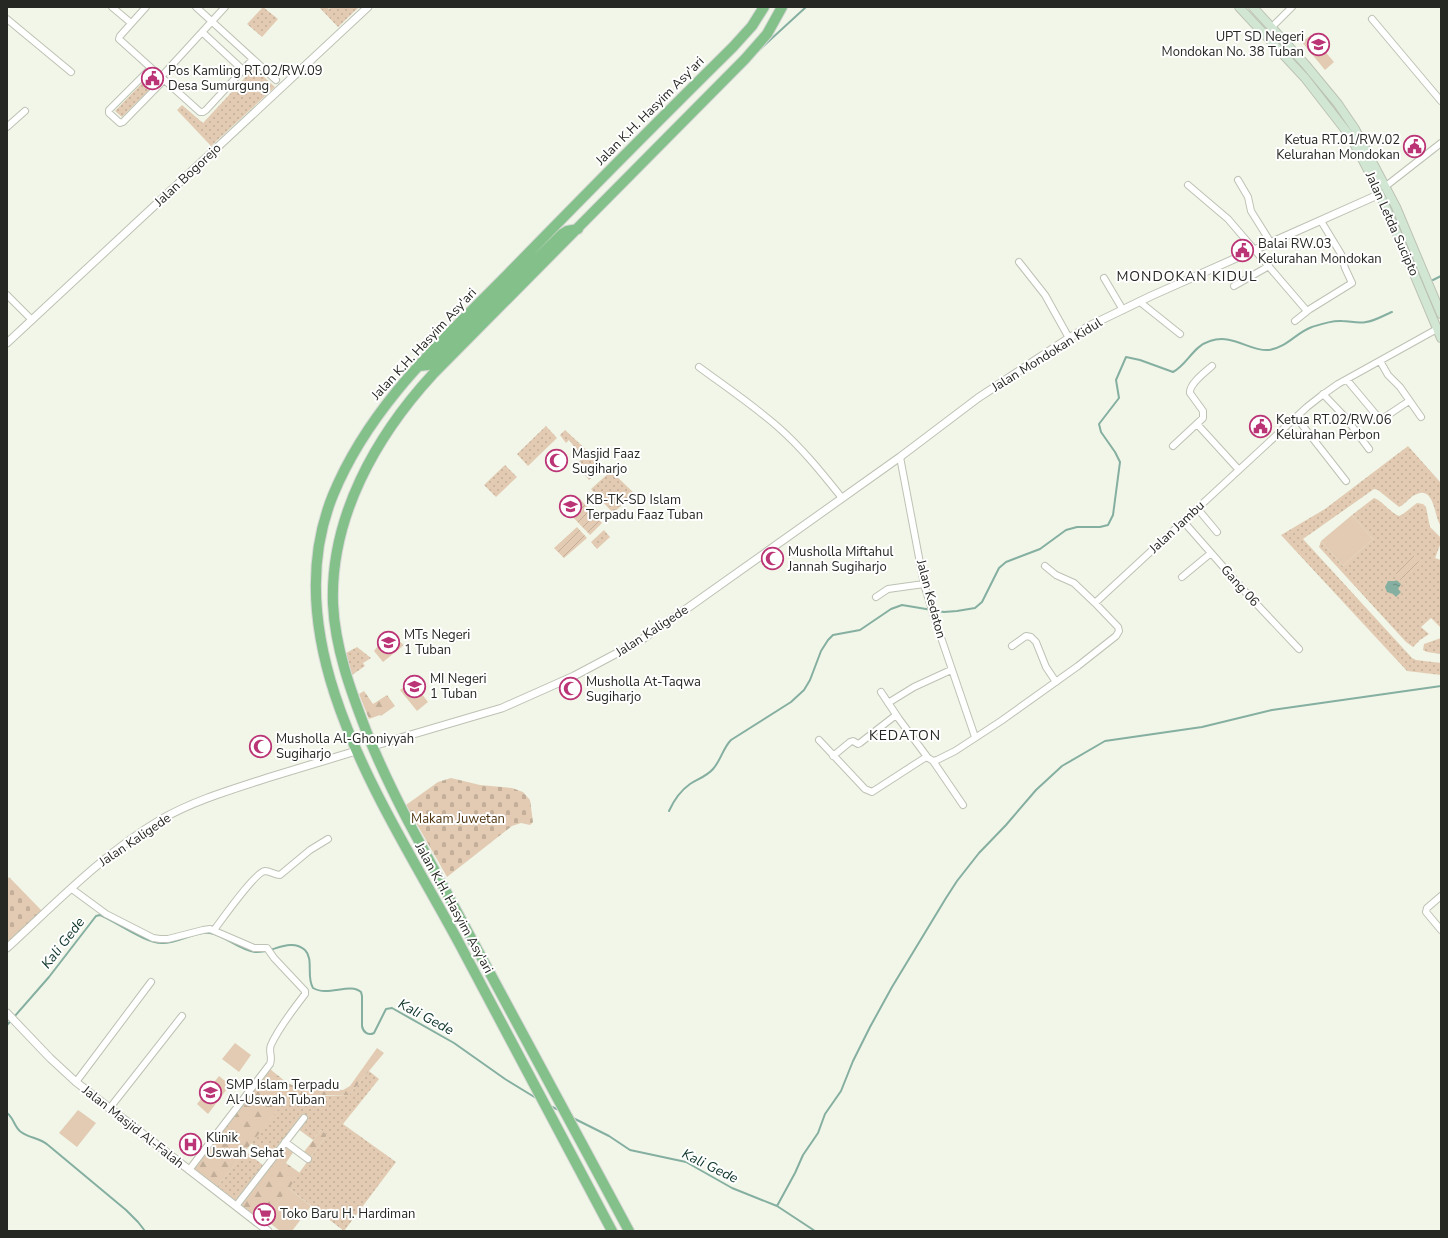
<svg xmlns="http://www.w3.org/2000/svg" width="1448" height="1238" font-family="'Nunito Sans',sans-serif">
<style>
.grass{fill:url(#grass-dots)}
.forest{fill:url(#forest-firs)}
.cemetery{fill:url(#cemetery-stones)}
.garden{fill:url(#garden-furrows)}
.pitch{fill:#e2cbb2}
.water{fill:url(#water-ripples)}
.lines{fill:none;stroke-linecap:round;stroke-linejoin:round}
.stream{stroke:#85afa1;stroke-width:2}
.minor-casing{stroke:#bdc2b4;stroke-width:8}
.tertiary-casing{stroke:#bdc2b4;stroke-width:9}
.secondary-casing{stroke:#bdc2b4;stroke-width:10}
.trunk-casing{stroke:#d8d8d7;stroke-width:12}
.minor{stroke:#fff;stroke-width:6}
.tertiary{stroke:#fff;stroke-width:7}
.secondary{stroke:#d1e7d3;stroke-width:8}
.trunk{stroke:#84c08a;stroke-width:10}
.labels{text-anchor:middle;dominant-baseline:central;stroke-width:4;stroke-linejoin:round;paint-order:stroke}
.poi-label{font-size:13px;fill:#262823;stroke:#fff;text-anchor:start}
.street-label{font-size:13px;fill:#262823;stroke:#fff}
.park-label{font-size:13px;fill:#503510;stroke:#fff}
.neighbourhood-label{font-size:14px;letter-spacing:1px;fill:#262823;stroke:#fff}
.water-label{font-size:14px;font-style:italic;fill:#0d3429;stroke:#fff}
</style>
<defs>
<pattern id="grass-dots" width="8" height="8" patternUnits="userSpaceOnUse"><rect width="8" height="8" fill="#e2cbb2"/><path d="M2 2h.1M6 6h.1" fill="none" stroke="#c2ae99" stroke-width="1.8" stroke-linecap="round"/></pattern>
<pattern id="forest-firs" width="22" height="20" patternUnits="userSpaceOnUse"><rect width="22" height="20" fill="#e2cbb2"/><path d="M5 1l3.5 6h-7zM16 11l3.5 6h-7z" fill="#c2ae99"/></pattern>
<pattern id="cemetery-stones" width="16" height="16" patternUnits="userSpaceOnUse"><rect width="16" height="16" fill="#e2cbb2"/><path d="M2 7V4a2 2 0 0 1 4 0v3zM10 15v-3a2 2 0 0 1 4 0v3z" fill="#c2ae99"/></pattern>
<pattern id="garden-furrows" width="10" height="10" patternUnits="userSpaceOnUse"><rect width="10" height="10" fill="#e2cbb2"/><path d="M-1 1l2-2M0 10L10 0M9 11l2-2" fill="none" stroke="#c2ae99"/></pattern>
<pattern id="water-ripples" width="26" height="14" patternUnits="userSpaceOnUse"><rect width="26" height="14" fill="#85afa1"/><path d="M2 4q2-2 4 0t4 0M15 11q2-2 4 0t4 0" fill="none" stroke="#6d8e83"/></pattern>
</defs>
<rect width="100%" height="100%" fill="#f1f6e8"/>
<path class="grass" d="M263 7 278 19 262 37 247 24Z
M319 7H326L329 9 331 7H359L338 27Z
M254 68 275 87 211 146 177 110 182 105 203 123Z
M148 77 155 84 122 117 115 111Z
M546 426 557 438 528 466 517 454Z
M565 430 604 466 589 480 576 464 583 458 569 440 566 443 560 435Z
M1408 446 1441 483V526C1434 518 1435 486 1417 494 1410 496 1406 504 1399 507L1378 490 1374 489 1303 539 1412 658 1416 660 1441 663V675L1407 671 1281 535 1325 509Z
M505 465 517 477 496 497 484 485Z
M611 471 635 494 613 513 591 489Z
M1374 498C1383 501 1389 512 1399 516L1403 514 1417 503 1423 504 1426 507 1430 527 1441 538V546L1440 545 1435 558 1441 560V628L1431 618 1421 627 1429 634 1420 640 1413 647 1406 642 1319 547 1321 541 1343 566 1373 539 1352 515Z
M604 530 610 537 597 549 591 542Z
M1441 638V654L1427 652 1423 650 1424 644Z
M357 647 371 658 363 663 365 666 352 675 346 653Z
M369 1071 379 1079 343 1124 396 1162 344 1231 288 1188 327 1135 321 1130 313 1140 298 1129 240 1205 217 1187 245 1151 264 1166 270 1158 251 1143 288 1097 349 1095Z"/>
<path class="forest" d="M364 691 373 704 387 695 395 706 381 716 380 715 369 719 359 694Z
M377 1048 384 1053 349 1095H304L288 1097 217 1187 194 1169 270 1069 286 1082 292 1085 343 1090 350 1086Z
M321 1130 327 1135 310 1158 303 1153Z
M286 1145 294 1151 286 1163 300 1173 272 1211 265 1206 257 1218 240 1205Z"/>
<path class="cemetery" d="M451 778 480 785 512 788 523 792 530 800 533 822 530 825 521 823 512 826 447 877 406 805 438 782Z
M9 877 42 911 7 943V880Z"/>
<path class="garden" d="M579 498 602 523 590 535 566 510Z
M577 527 587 538 564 558 554 548Z
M1413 555 1422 565 1403 583 1394 572Z"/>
<path class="pitch" d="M1311 35 1334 62 1325 70 1302 42Z
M1352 515 1373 539 1343 566 1321 541Z
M388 633 404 645 383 662 374 651Z
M412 681 428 702 417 711 400 690Z
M235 1043 251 1055 239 1072 222 1059Z
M219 1076 230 1085 208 1114 197 1104Z
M78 1110 96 1123 77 1147 59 1133Z
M288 1188 311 1206 292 1231H280L266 1220Z"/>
<path class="water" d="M1396 580 1401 584 1398 589 1401 592 1396 597 1393 594 1387 592 1385 587 1388 581H1395Z"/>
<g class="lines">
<path class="stream" d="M757 52 806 7
M1433 280 1441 276
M669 811C674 800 680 791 690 784 698 779 707 776 713 769 721 760 723 748 731 740L791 702 804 690 810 680 821 651 828 640 833 635 860 630 891 609 902 605 944 612 957 611 975 608 982 602 999 568 1006 562 1040 549 1066 530 1077 527H1100L1108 525 1113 515 1120 462 1115 452 1101 432 1099 424 1119 398 1116 380 1126 357 1140 360 1173 372C1187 365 1193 346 1210 341 1233 333 1250 352 1269 350 1286 348 1297 332 1312 327 1321 324 1332 320 1342 321 1350 321 1358 324 1366 322 1375 321 1384 315 1392 312
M7 1025 49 977 96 916 100 915C117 922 146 944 163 943 179 943 195 931 210 933 226 936 239 950 255 952 271 954 290 937 305 950 314 959 306 977 313 988 328 997 350 982 361 992L362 996V1026C363 1032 368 1036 374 1033L386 1009 392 1008 454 1043 505 1079 536 1098
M550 1106 561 1111
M7 1113C14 1118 14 1127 21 1132 29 1138 40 1138 48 1145L126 1210 138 1222 145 1231
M573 1118 609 1136 630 1150 686 1162 732 1188 777 1206 815 1231
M777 1206 795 1173 803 1155 818 1133 825 1114 841 1091 853 1061 870 1027 892 987 946 898 957 881 979 853 1006 825 1036 790 1062 766 1105 741 1202 727 1272 710 1441 686"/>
<defs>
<path id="minor" d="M112 7 131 23
M146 7 120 36 119 39 200 112H203L206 110 253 59
M196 7 276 80
M7 19 71 72
M1372 19 1441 101
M1272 27 1292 7
M202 32 243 70
M151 68 109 110V113L120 123 123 122 164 80
M161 77 225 7
M7 127 25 111
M1238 180 1248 197 1251 211 1271 243
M1188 185 1228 219 1307 311
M1386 186 1441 143
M1019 262 1045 295 1069 338
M1104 278 1123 310
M1234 286 1269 266
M7 295 32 320
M1140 302 1180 334
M1295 321 1310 309 1352 283 1345 268 1341 254 1321 221
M1380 361 1388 375 1400 387 1421 417
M699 367C726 387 753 405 778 427 802 448 822 473 842 498
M1347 380 1378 417 1382 419 1409 401
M1323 394 1346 418 1369 449
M1296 417 1346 481
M1197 424 1239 470
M1173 446 1203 418V411L1190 393C1189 384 1205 372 1212 366
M900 457 924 584 934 617 975 737
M1197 508 1217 532
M1183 521 1248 595 1299 649
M1045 566 1056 575 1074 583 1095 603
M1182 577 1211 553
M876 597 888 589 924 584
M1012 646 1026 636 1031 637 1036 642 1046 667 1056 682
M881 692 899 719 928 758
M888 703 914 687 951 670
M819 740 865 789 872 792 923 759 927 757 933 761 937 760 955 751 1001 721 1078 666 1116 636 1119 631 1118 627 1095 603 1307 407 1321 396 1338 384 1437 329
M833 756 850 742 853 741 858 744 860 743 896 715
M933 761 963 805
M72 889 106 914 153 938 160 939H168L203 930 210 929 254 948H267L274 958 305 991V994C293 1010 279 1027 271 1045 268 1051 273 1057 270 1064L189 1170
M1441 896 1427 908 1426 912 1441 930
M214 930C221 921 255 872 265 871 270 871 275 875 280 875L310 850 328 839
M76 1082 151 982
M109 1109 182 1016
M285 1142 308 1159
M236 1206 304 1118"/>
<path id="tertiary" d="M7 343 368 7
M373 746 502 708 574 676 621 651 644 638 689 607 900 457 978 398 1069 338 1089 326 1151 296 1380 194
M7 948C56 903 103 854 160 820 193 801 230 790 267 778 297 769 327 760 356 751
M7 1013 50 1058 76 1082 268 1231"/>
<path id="secondary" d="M1239 7 1305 78 1350 136 1369 172 1388 212 1441 338
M1253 7 1305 64 1338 104 1355 129 1396 207 1441 314"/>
<path id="trunk" d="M497 285 494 293 496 296H499L562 234 567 231 578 229
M419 366 428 365 433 361 493 302 496 303 497 305 494 312
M612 1231C561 1135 510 1039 459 943 390 814 271 647 333 495 370 405 441 342 508 274 582 198 657 122 733 47L752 26 764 7
M629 1231 408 821C393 792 379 763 367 733 351 692 335 648 333 604 330 517 376 436 433 374L745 59 767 34 782 7"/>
</defs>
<use href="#minor" class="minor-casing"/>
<use href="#tertiary" class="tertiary-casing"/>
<use href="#secondary" class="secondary-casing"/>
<use href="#trunk" class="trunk-casing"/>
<use href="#minor" class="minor"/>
<use href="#tertiary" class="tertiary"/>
<use href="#secondary" class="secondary"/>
<use href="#trunk" class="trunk"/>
</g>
<defs>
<symbol id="school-ring" viewBox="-11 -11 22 22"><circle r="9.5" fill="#fff" stroke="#bb3475" stroke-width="1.5"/><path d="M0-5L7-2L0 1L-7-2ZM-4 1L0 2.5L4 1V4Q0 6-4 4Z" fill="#bb3475"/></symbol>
<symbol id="civic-ring" viewBox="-11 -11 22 22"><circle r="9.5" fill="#fff" stroke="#bb3475" stroke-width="1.5"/><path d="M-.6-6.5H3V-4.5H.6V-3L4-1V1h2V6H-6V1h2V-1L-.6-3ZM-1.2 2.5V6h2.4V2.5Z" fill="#bb3475"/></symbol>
<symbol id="mosque-ring" viewBox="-11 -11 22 22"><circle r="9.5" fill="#fff" stroke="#bb3475" stroke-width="1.5"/><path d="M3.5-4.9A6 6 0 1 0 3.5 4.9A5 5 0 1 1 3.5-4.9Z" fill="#bb3475"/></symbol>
<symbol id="hospital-ring" viewBox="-11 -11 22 22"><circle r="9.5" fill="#fff" stroke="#bb3475" stroke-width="1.5"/><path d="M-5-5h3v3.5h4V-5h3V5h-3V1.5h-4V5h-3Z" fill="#bb3475"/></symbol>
<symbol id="supermarket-ring" viewBox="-11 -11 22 22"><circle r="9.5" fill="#fff" stroke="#bb3475" stroke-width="1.5"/><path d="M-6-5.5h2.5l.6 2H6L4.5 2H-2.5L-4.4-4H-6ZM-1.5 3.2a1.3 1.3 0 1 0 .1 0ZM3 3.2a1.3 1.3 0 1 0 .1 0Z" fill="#bb3475"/></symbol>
</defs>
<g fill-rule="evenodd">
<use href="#school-ring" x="1306" y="32" width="25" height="25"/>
<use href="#civic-ring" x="140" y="66" width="25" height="25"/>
<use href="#civic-ring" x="1402" y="134" width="25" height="25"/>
<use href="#civic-ring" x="1230" y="238" width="25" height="25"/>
<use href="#civic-ring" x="1248" y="414" width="25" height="25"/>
<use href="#mosque-ring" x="544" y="448" width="25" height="25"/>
<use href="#school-ring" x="558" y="494" width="25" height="25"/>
<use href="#mosque-ring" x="760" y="546" width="25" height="25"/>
<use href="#school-ring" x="376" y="630" width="25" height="25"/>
<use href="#school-ring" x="402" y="674" width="25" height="25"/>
<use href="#mosque-ring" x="558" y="676" width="25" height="25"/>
<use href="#mosque-ring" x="248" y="734" width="25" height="25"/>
<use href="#school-ring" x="198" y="1080" width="25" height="25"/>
<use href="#hospital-ring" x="178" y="1132" width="25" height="25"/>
<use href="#supermarket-ring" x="252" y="1202" width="25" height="25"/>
</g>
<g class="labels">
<g class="poi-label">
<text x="1304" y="37" text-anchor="end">UPT SD Negeri<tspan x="1304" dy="15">Mondokan No. 38 Tuban</tspan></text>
<text x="168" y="71">Pos Kamling RT.02/RW.09<tspan x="168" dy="15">Desa Sumurgung</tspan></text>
<text x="1400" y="140" text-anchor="end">Ketua RT.01/RW.02<tspan x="1400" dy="15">Kelurahan Mondokan</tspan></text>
<text x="1258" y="244">Balai RW.03<tspan x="1258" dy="15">Kelurahan Mondokan</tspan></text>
<text x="1276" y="420">Ketua RT.02/RW.06<tspan x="1276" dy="15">Kelurahan Perbon</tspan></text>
<text x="572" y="454">Masjid Faaz<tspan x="572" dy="15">Sugiharjo</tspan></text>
<text x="586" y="500">KB-TK-SD Islam<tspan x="586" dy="15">Terpadu Faaz Tuban</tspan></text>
<text x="788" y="552">Musholla Miftahul<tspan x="788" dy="15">Jannah Sugiharjo</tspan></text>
<text x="404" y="635">MTs Negeri<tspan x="404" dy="15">1 Tuban</tspan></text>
<text x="430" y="679">MI Negeri<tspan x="430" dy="15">1 Tuban</tspan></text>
<text x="586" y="682">Musholla At-Taqwa<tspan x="586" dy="15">Sugiharjo</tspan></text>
<text x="276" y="739">Musholla Al-Ghoniyyah<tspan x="276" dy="15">Sugiharjo</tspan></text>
<text x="226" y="1085">SMP Islam Terpadu<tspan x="226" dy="15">Al-Uswah Tuban</tspan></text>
<text x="206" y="1138">Klinik<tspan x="206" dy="15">Uswah Sehat</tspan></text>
<text x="280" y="1214">Toko Baru H. Hardiman</text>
</g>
<g class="street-label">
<text transform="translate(650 111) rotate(-45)">Jalan K.H. Hasyim Asy'ari</text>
<text transform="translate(188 175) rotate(-43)">Jalan Bogorejo</text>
<text transform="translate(1392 224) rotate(66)">Jalan Letda Sucipto</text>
<text transform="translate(424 344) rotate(-47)">Jalan K.H. Hasyim Asy'ari</text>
<text transform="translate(1047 355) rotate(-32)">Jalan Mondokan Kidul</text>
<text transform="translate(1177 527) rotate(-43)">Jalan Jambu</text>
<text transform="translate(1240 586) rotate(48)">Gang 06</text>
<text transform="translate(931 599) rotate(75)">Jalan Kedaton</text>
<text transform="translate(652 631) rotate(-33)">Jalan Kaligede</text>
<text transform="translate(135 840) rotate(-34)">Jalan Kaligede</text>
<text transform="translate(454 908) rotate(61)">Jalan K.H. Hasyim Asy'ari</text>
<text transform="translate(133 1127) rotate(38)">Jalan Masjid Al-Falah</text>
</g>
<g class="park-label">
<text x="458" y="819">Makam Juwetan</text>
</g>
<g class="neighbourhood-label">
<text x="1187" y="276">MONDOKAN KIDUL</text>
<text x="905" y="735">KEDATON</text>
</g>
<g class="water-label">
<text transform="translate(63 943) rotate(-52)">Kali Gede</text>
<text transform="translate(426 1017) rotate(28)">Kali Gede</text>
<text transform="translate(710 1166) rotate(26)">Kali Gede</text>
</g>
</g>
<rect width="1448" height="1238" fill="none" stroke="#262823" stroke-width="16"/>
</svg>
